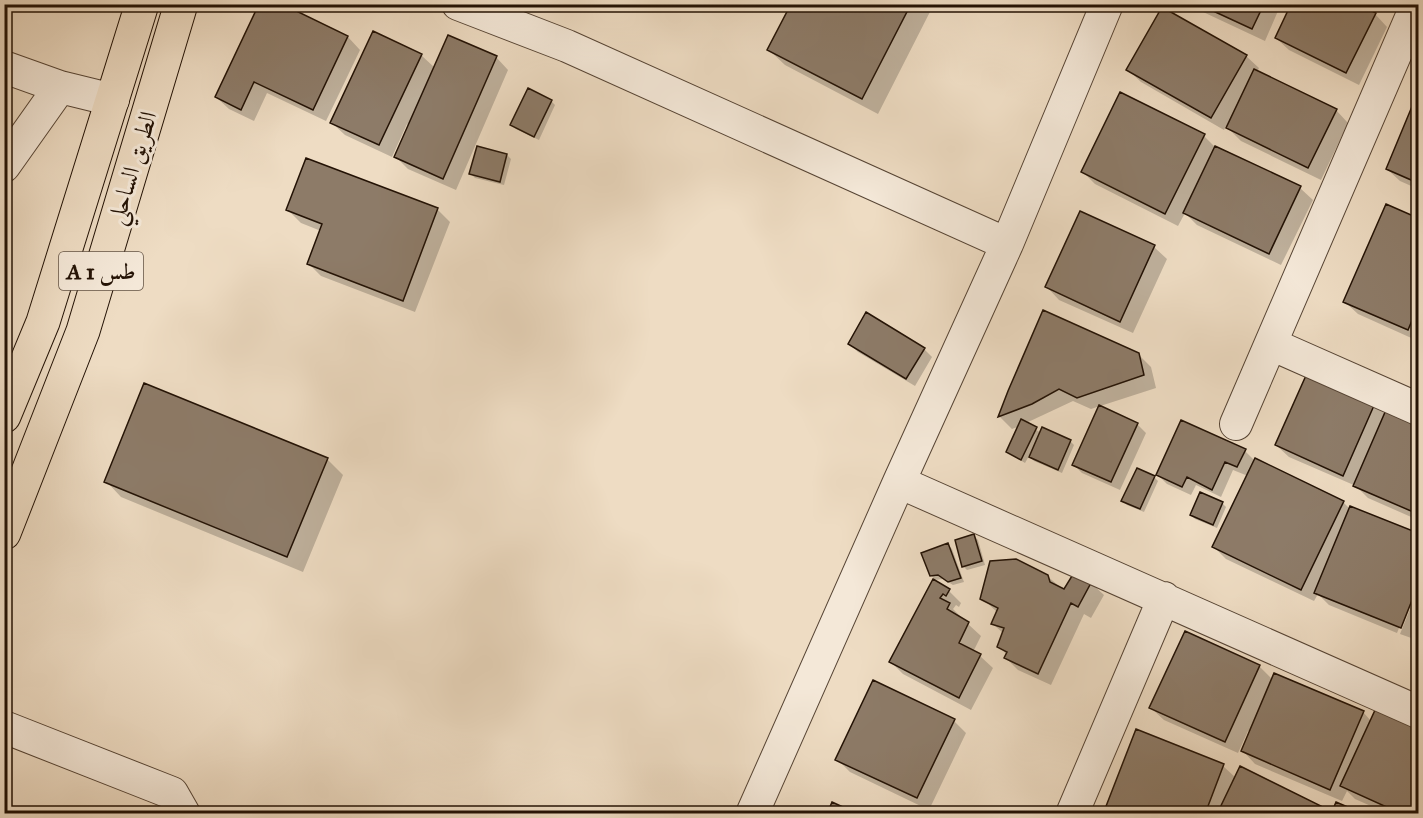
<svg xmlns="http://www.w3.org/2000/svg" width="1423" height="818" font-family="'IM FELL Great Primer',Amiri,serif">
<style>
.shadow{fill:#0003}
.building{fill:#8d7b68;stroke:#231205;stroke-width:1.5}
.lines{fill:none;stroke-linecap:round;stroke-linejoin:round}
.minor-casing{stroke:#564434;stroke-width:34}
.trunk-casing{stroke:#231205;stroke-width:35}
.minor{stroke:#f4e8d8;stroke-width:32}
.trunk{stroke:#eedcc3;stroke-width:33}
.labels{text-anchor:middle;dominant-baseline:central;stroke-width:6;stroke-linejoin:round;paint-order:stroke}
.shield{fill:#f4e8d8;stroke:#625244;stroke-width:1.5}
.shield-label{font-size:22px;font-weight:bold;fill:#231205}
.street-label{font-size:24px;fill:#231205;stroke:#f4e8d8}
</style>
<rect width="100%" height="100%" fill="#eedcc3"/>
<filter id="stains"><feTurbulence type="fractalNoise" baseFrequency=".00333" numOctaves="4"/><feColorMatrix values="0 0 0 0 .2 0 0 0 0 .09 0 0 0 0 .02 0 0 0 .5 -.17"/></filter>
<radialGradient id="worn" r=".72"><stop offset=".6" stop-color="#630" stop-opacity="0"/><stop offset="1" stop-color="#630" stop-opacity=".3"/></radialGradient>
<path class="shadow" d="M278 4 348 37 360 50 326 121 267 93 254 121 229 109 216 97Z
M792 4H934L878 114 785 65 769 50Z
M1186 4H1281L1265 41Z
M1375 14 1387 27 1359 85 1289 50 1276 38Z
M421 55 435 68 496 57 508 70 456 190 408 169 396 157 409 126 407 124 392 157 345 135 332 123Z
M1246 56 1259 68 1257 72 1336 110 1348 123 1321 180 1241 141 1226 126 1224 130 1141 82 1128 70Z
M1121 94 1204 136 1216 148 1300 188 1313 200 1281 265 1197 225 1185 213 1178 226 1095 184 1083 172Z
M1418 96V189L1400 181 1387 169Z
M551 101 555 105 539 140 516 129 512 125Z
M507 155 511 159 504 185 475 178 471 174Z
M1387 206 1418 220V341L1358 314 1345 302Z
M437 209 450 222 415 312 321 276 309 264 321 231 301 223 288 210Z
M1081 213 1154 247 1167 259 1133 333 1059 300 1047 287Z
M849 343 924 349 932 357 915 386 858 352Z
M1138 354 1151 367 1156 388 1091 409 1073 401 1026 423 1041 433 1070 441 1074 445 1062 473 1034 461 1029 456 1025 463 1007 452 1020 426 1012 429 1000 417 1009 391Z
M1376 403 1386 414 1418 417V520L1368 498 1356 486 1289 457 1276 445Z
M1137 424 1146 433 1120 490 1082 473 1073 464Z
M1245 451 1255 461 1343 502 1350 509 1418 535V581L1397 633 1329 605 1318 594 1314 601 1226 559 1213 546 1248 476 1233 470 1221 497 1196 485 1191 495 1167 484 1158 475Z
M327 459 343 475 303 572 121 497 106 481Z
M1154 477 1158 481 1144 512 1127 505 1123 501Z
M1222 503 1226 507 1217 528 1195 519 1191 515Z
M974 536 978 540 985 565 967 570 963 566Z
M948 545 952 549 964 582 953 585 943 579 935 580 931 575Z
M1047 576 1065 591 1091 583 1104 595 1091 618 1084 614 1051 685 1018 670 1006 658 1007 655 999 646 1004 634 993 624 998 613 982 598Z
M934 582 949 591 961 603 959 607 956 605 953 609 961 617 960 619 968 624 981 636 973 652 980 656 993 668 971 710 903 674 891 662Z
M1418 589V637L1416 634 1414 639 1400 634Z
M1259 666 1273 680 1363 712 1371 721 1376 710 1418 728V814H1389L1355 799 1347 791 1342 801 1255 764 1243 751 1251 732 1248 731 1238 753 1164 720 1151 708Z
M954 721 966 733 929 810 850 772 837 759Z
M1223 766 1236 778 1320 807 1327 814 1104 813Z"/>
<path class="building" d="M259 4H282L348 36 313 110 254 82 241 110 215 97Z
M791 4H911L862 99 767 50Z
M1198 4H1264L1252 29Z
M1291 4H1358L1376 13 1346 73 1275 38Z
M1162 7 1247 55 1211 118 1126 70Z
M373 31 422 54 379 145 330 123Z
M448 35 497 56 443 179 394 157Z
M1254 69 1337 109 1308 168 1226 128Z
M528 88 552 100 534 137 510 125Z
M1120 92 1205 134 1165 214 1081 172Z
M1418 92V183L1386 169Z
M477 146 507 154 500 182 469 174Z
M1215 146 1301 186 1269 254 1183 213Z
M306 158 438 208 403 301 307 264 322 224 286 210Z
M1386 204 1418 218V306L1408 330 1343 302Z
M1080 211 1155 245 1120 322 1045 287Z
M1043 310 1139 353 1144 375 1077 398 1059 389 1032 404 998 417 1008 391Z
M866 312 925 348 906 379 848 344Z
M1308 371 1376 401 1343 476 1275 445Z
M144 383 328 458 287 557 104 482Z
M1389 403 1418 416V514L1353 486Z
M1099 405 1138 423 1111 482 1072 465Z
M1021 419 1037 427 1021 460 1006 452Z
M1181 420 1246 449 1237 467 1225 462 1212 490 1187 477 1182 487 1156 475Z
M1042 427 1071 440 1058 470 1029 457Z
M1255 458 1344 501 1301 590 1212 547Z
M1137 468 1155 476 1140 509 1121 501Z
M1200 492 1223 502 1213 525 1190 515Z
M1350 506 1418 533V585L1401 628 1314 593Z
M974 534 982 561 962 567 955 540Z
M948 543 961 578 948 582 938 575 930 576 921 553Z
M1016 559 1048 575 1050 582 1064 589 1075 571 1092 581 1078 607 1071 603 1038 674 1004 658 1007 652 997 647 1004 628 991 624 998 608 980 599 990 561Z
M933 579 950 589 946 596 943 594 940 598 950 603 947 609 969 622 959 643 981 654 959 698 889 662Z
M1418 617V635L1412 632Z
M1185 631 1260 665 1225 742 1149 708Z
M1274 673 1364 711 1330 790 1241 751Z
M873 680 955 719 917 798 835 760Z
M1376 708 1418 727V814H1402L1340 786Z
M1136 729 1224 764 1205 814H1103Z
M1240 766 1321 806 1317 814H1217Z
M832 802 858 814H827Z
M1336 802 1364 814H1331Z"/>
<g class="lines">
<defs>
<path id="minor" d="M458 4 567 46 1007 244
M4 67 60 87 113 100
M4 166 60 87
M1271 344 1418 409
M1236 424 1417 4
M899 482 1418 712
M4 727 172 793 184 814
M752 814 899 482 1007 244 1107 4
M1072 814 1164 598"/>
<path id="trunk" d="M4 416 43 322 142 4
M4 533 83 331 181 4"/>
</defs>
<use href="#minor" class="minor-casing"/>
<use href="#trunk" class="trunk-casing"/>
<use href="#minor" class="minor"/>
<use href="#trunk" class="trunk"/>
</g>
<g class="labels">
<rect class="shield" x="59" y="252" width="84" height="38" rx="4.5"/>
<g class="shield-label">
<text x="101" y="271">A 1 طس</text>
</g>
<g class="street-label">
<text transform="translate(132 168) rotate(-73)">الطريق الساحلي</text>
</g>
</g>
<rect width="1423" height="818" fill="none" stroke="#eedcc3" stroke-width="24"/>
<rect x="6" y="6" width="1411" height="806" fill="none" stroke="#231205" stroke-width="3"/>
<rect x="12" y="12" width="1399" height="794" fill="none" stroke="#231205" stroke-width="1.5"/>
<rect width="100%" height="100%" filter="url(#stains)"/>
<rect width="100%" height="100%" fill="url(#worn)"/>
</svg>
